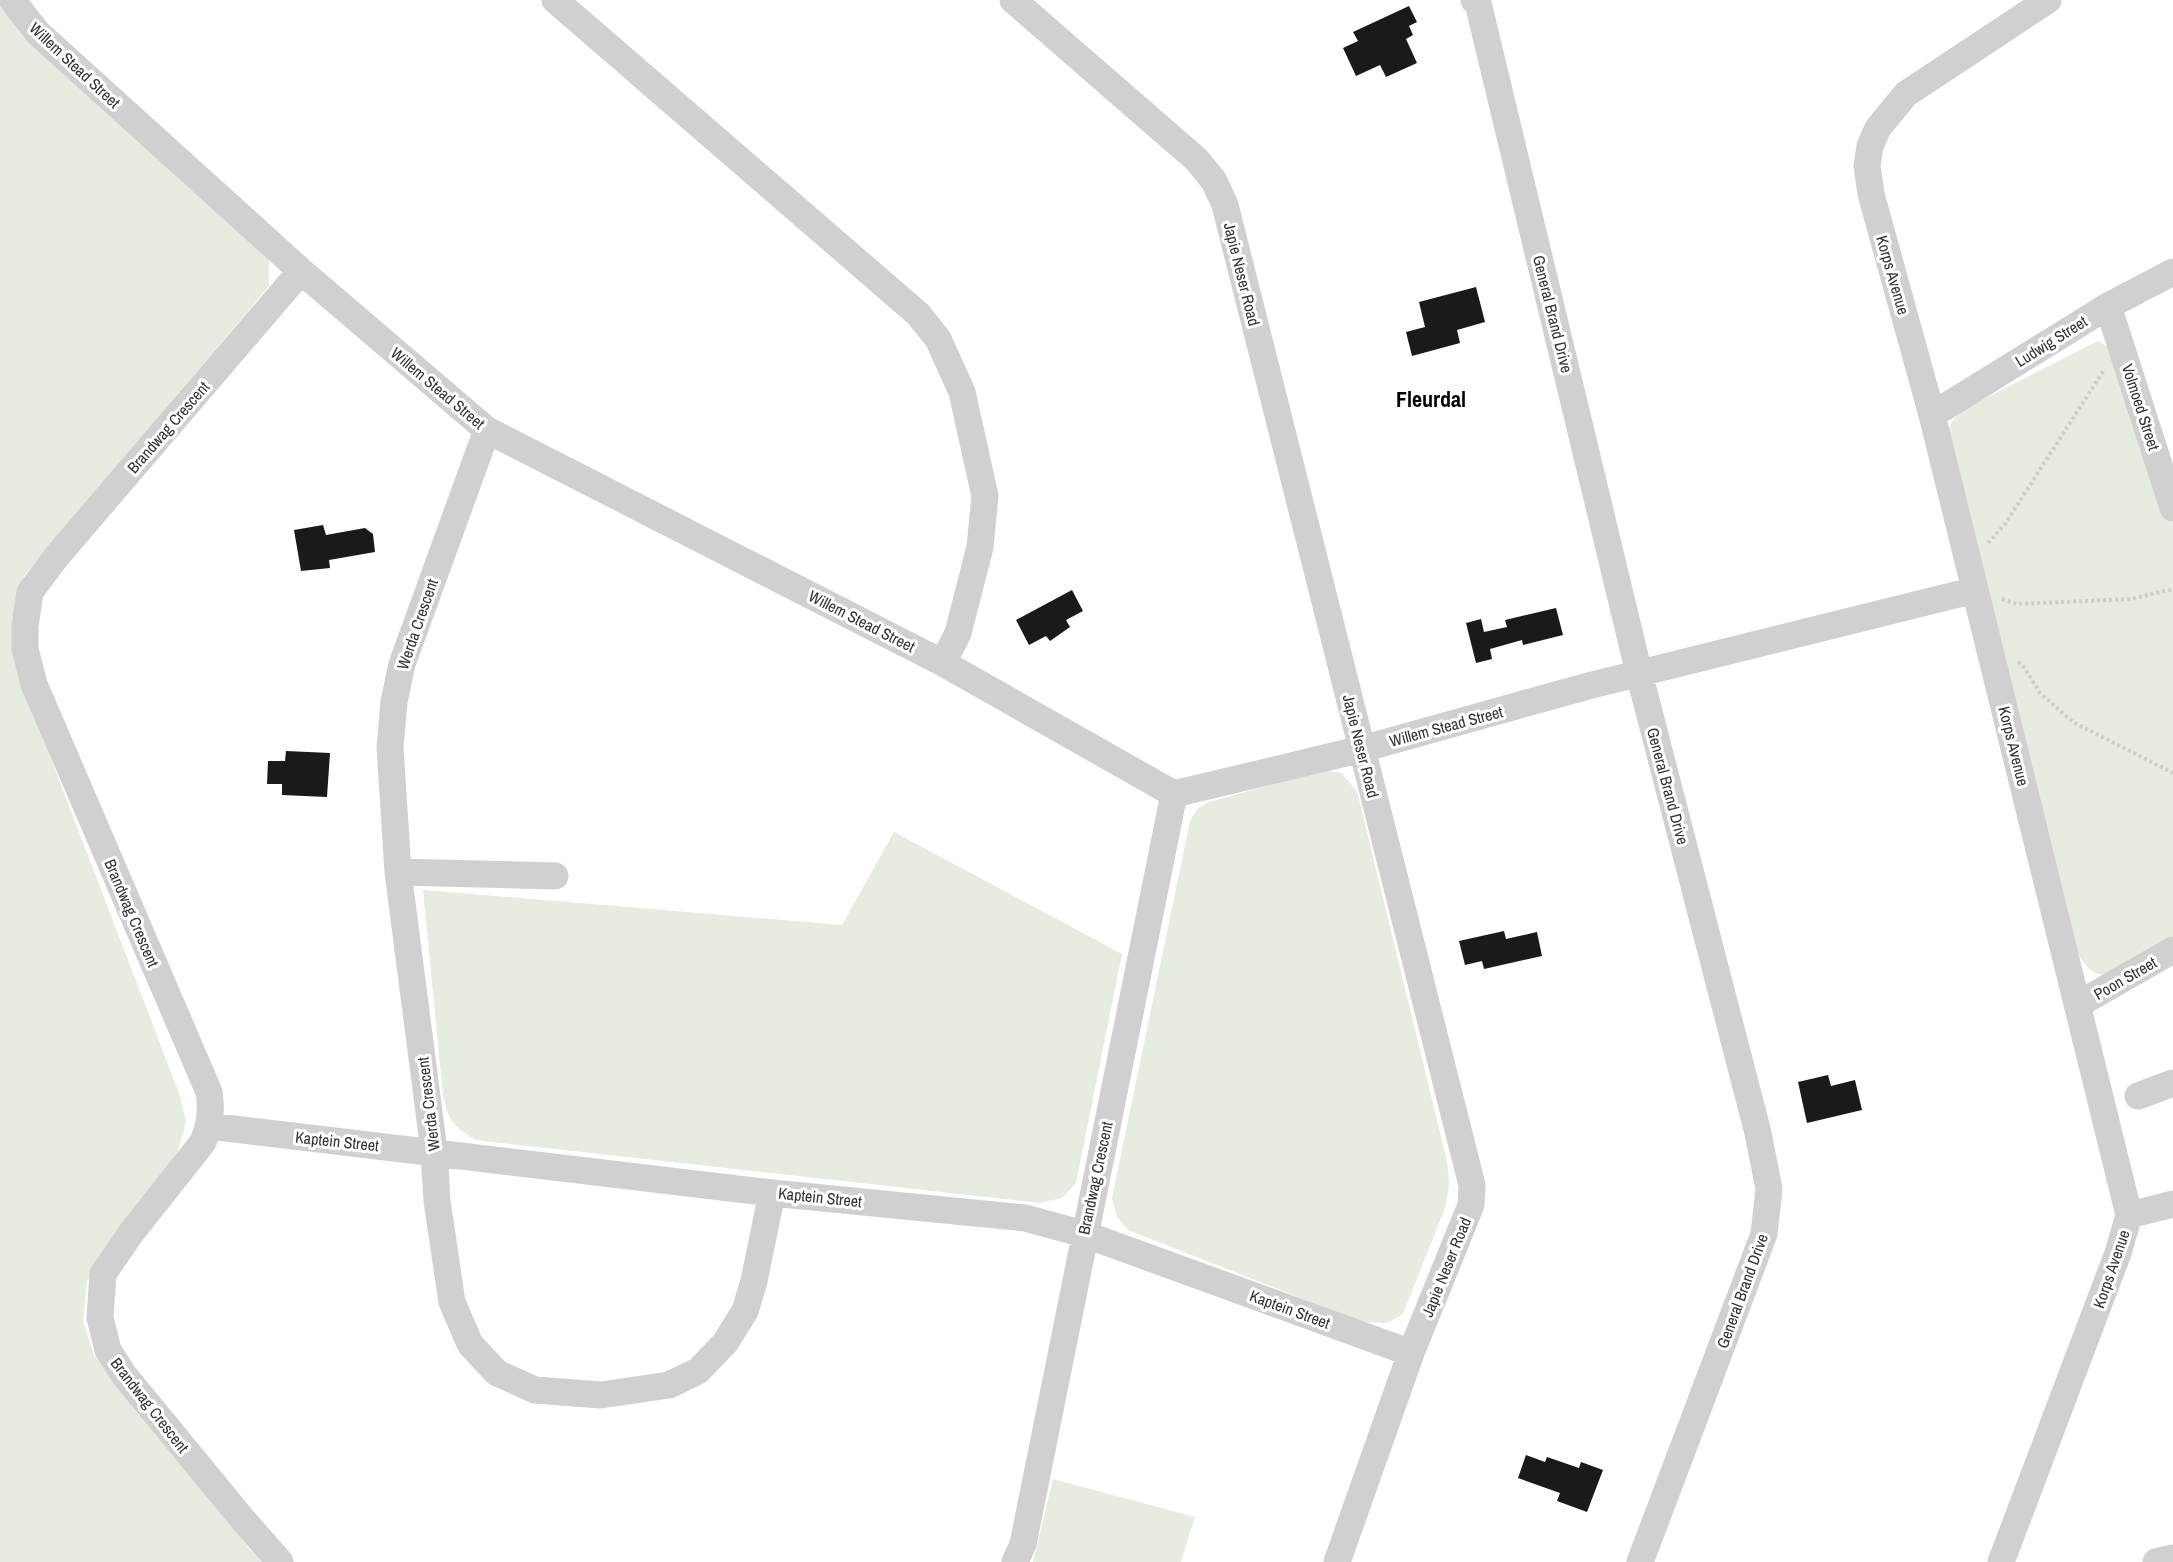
<svg xmlns="http://www.w3.org/2000/svg" width="2173" height="1562" font-family="'Archivo Narrow',sans-serif">
<style>
.green{fill:#e6ecdf}
.building{fill:#1a1a1a}
.lines{fill:none;stroke-linecap:round;stroke-linejoin:round}
.path{stroke:#cdcdcd;stroke-width:4;stroke-dasharray:3 3;stroke-linecap:butt}
.minor{stroke:#d0d0d0;stroke-width:27}
.labels{text-anchor:middle;dominant-baseline:central;stroke-width:6;stroke-linejoin:round;paint-order:stroke}
.street-label{font-size:16px;fill:#333;stroke:#fff}
.district-label{font-size:22px;font-weight:bold;fill:#000;stroke:#fff}
</style>
<rect width="100%" height="100%" fill="#fff"/>
<path class="green" d="M0 7 40 52 269 256V286L24 576 12 620 14 662 180 1096 186 1122 178 1151 87 1281 83 1321 94 1355 251 1551 264 1562H0Z
M2098 341 2117 352 2173 523V939C2157 948 2115 979 2098 974 2087 970 2081 959 2076 950L1947 436 1951 423 1962 410Z
M1324 770 1341 773 1357 791 1447 1161 1449 1185 1445 1208 1403 1314 1387 1323 1362 1322 1128 1230 1117 1217 1112 1198 1190 821 1197 809 1209 802Z
M894 832 1122 954 1076 1183 1062 1198 1040 1203 475 1140C453 1125 449 1122 443 1095L423 890 842 925Z
M1053 1479 1195 1517 1181 1562H1033Z"/>
<path class="building" d="M1409 6 1417 22 1409 26 1413 35 1406 39 1417 63 1386 77 1380 65 1356 76 1343 48 1358 41 1353 32Z
M1476 287 1485 322 1457 330 1460 343 1412 356 1406 332 1425 327 1419 302Z
M323 525 326 535 365 528 373 534 375 552 329 560 330 568 301 571 294 530Z
M1072 590 1083 611 1066 620 1070 627 1050 641 1046 636 1029 645 1016 620Z
M1556 608 1563 635 1523 645 1522 640 1490 649 1492 659 1476 663 1466 623 1481 619 1484 632 1507 627 1505 620Z
M286 751 330 753 327 797 282 795V784H267L268 761H285Z
M1504 931 1506 939 1537 932 1542 956 1484 969 1482 961 1465 965 1459 941Z
M1828 1075 1831 1086 1855 1080 1862 1110 1807 1123 1798 1082Z
M1526 1455 1545 1462 1547 1457 1579 1468 1581 1462 1603 1470 1587 1512 1557 1501 1560 1493 1518 1478Z"/>
<g class="lines">
<path class="path" d="M1988 543 2005 524 2104 370
M2002 599 2017 604 2131 599 2173 589
M2018 662 2024 667 2040 693 2073 722 2173 773"/>
<path class="minor" d="M12 0 38 33 301 271 487 430 943 663 1174 794 1362 749 1588 686 1975 590
M555 0 918 314 938 339 962 392 985 496 980 547 958 633 943 663
M1013 0 1197 160 1214 181 1225 205 1472 1185 1471 1205 1411 1353 1337 1562
M1474 0 1478 3 1639 673 1758 1133 1769 1189 1764 1234 1640 1562
M2108 306 2173 508
M1932 415 2108 306 2173 272
M487 430 402 664 394 702 390 747 398 872 434 1151 437 1201 452 1302 470 1344 497 1373 535 1390 601 1395 669 1385 698 1371 725 1343 745 1311 754 1281 772 1193
M398 872 555 876
M2077 1005 2173 950
M2138 1096 2173 1083
M209 1126 772 1193 1025 1218 1084 1234 1411 1353
M2129 1215 2173 1204
M280 1562 244 1521 124 1375 108 1350 100 1318 103 1274 131 1233 203 1142C210 1124 212 1111 209 1092L34 684 25 649V626L30 592 57 556 301 271
M1015 1562 1023 1544 1174 794
M2001 1562 2118 1253 2129 1215 1932 415 1871 194 1867 166 1870 146 1878 128 1906 94 2048 0
M2156 1562 2173 1558"/>
</g>
<g class="labels">
<g class="street-label">
<text transform="translate(75 65) rotate(43)">Willem Stead Street</text>
<text transform="translate(1242 274) rotate(76)">Japie Neser Road</text>
<text transform="translate(1893 275) rotate(74)">Korps Avenue</text>
<text transform="translate(1553 314) rotate(76)">General Brand Drive</text>
<text transform="translate(2051 341) rotate(-32)">Ludwig Street</text>
<text transform="translate(438 388) rotate(40)">Willem Stead Street</text>
<text transform="translate(2141 407) rotate(72)">Volmoed Street</text>
<text transform="translate(168 427) rotate(-49)">Brandwag Crescent</text>
<text transform="translate(862 621) rotate(27)">Willem Stead Street</text>
<text transform="translate(417 624) rotate(-71)">Werda Crescent</text>
<text transform="translate(1446 726) rotate(-15)">Willem Stead Street</text>
<text transform="translate(1361 746) rotate(76)">Japie Neser Road</text>
<text transform="translate(2014 746) rotate(76)">Korps Avenue</text>
<text transform="translate(1668 786) rotate(75)">General Brand Drive</text>
<text transform="translate(132 913) rotate(67)">Brandwag Crescent</text>
<text transform="translate(2125 978) rotate(-30)">Poon Street</text>
<text transform="translate(428 1104) rotate(-97)">Werda Crescent</text>
<text transform="translate(337 1141) rotate(6)">Kaptein Street</text>
<text transform="translate(1095 1178) rotate(-78)">Brandwag Crescent</text>
<text transform="translate(820 1197) rotate(6)">Kaptein Street</text>
<text transform="translate(1446 1267) rotate(-68)">Japie Neser Road</text>
<text transform="translate(2111 1269) rotate(-71)">Korps Avenue</text>
<text transform="translate(1742 1291) rotate(-70)">General Brand Drive</text>
<text transform="translate(1290 1309) rotate(20)">Kaptein Street</text>
<text transform="translate(150 1405) rotate(52)">Brandwag Crescent</text>
</g>
<g class="district-label">
<text x="1431" y="399">Fleurdal</text>
</g>
</g>
</svg>
